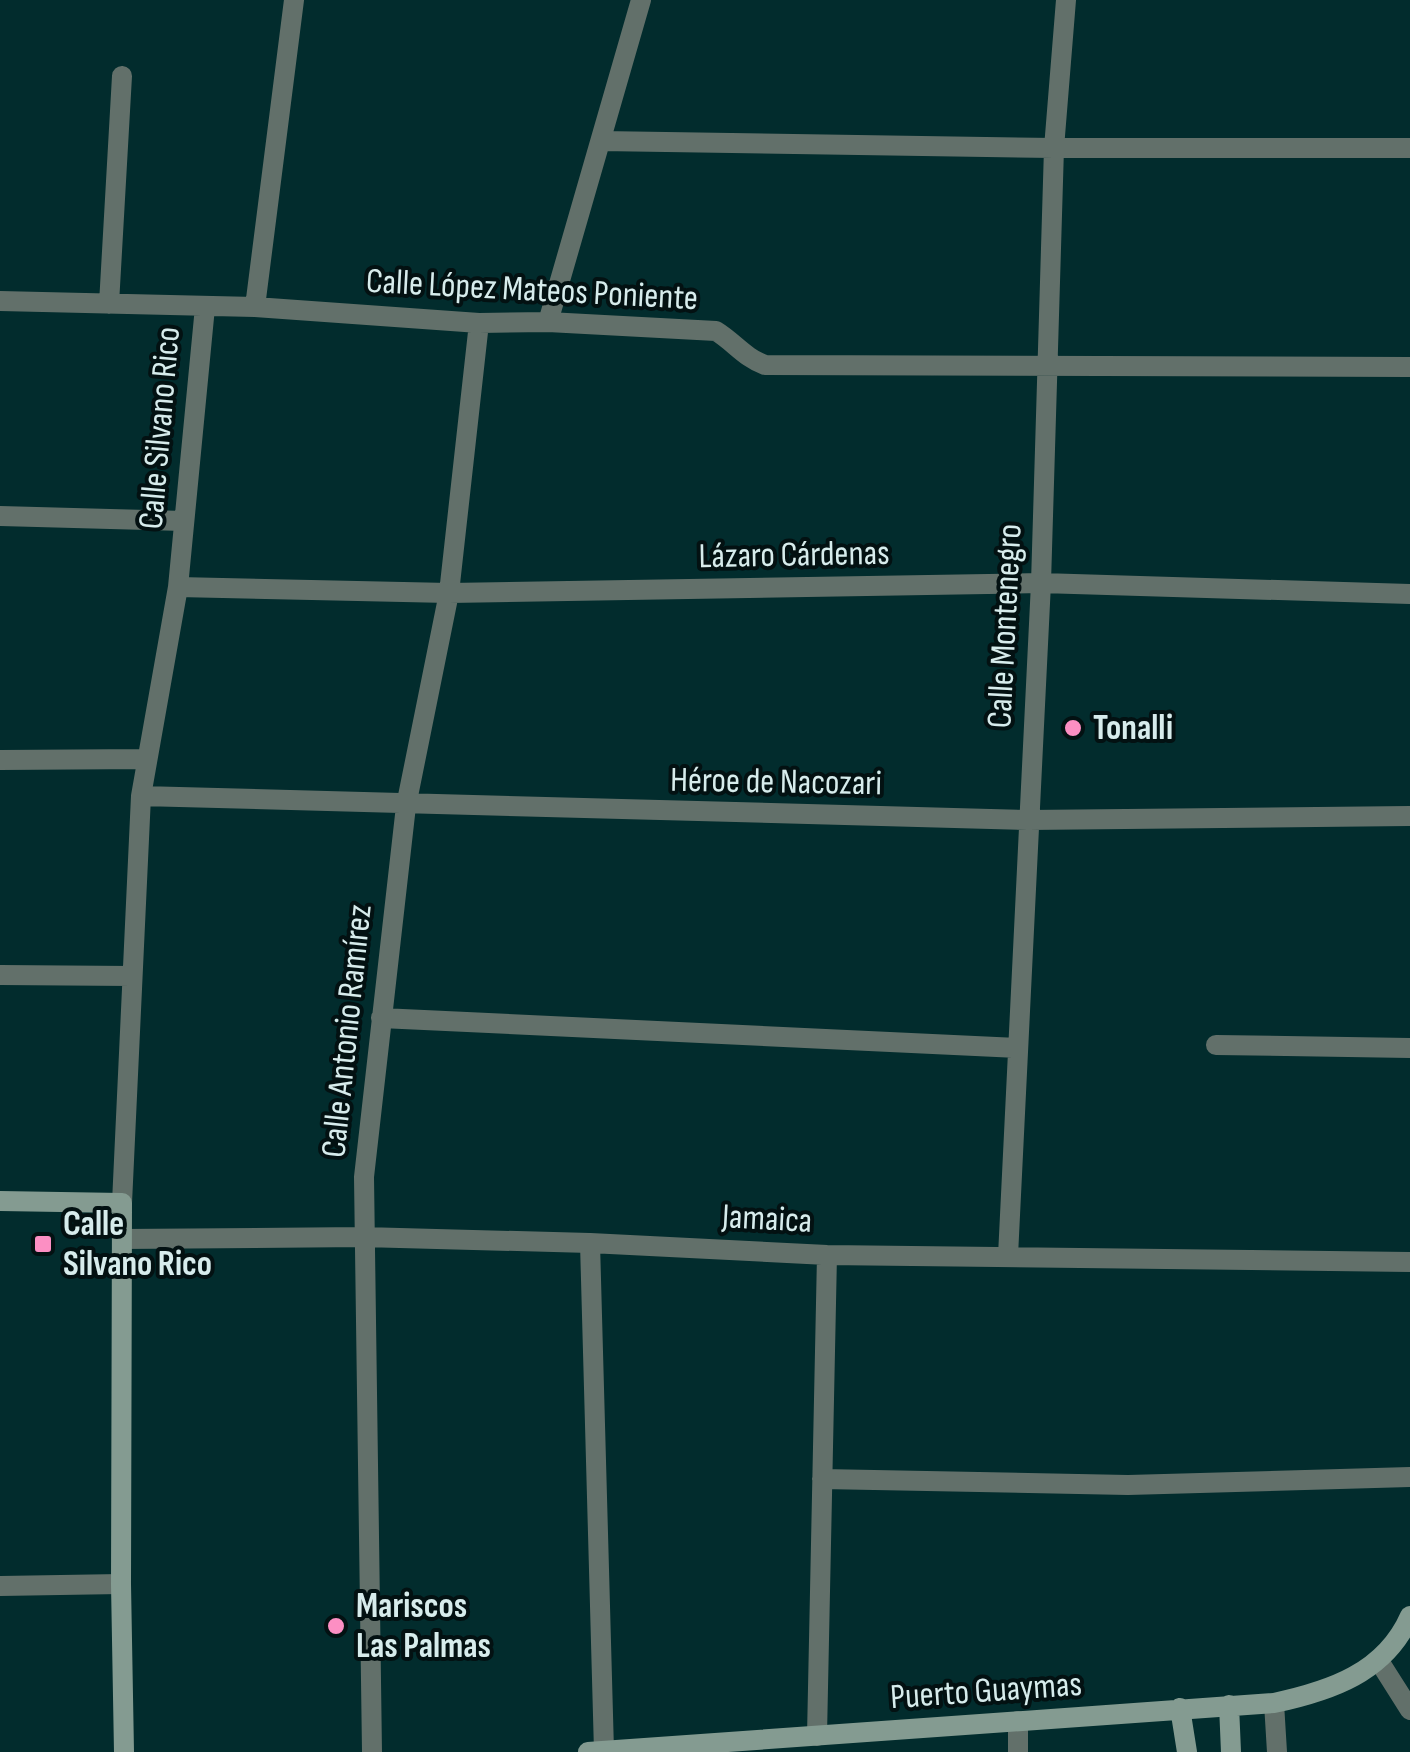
<svg xmlns="http://www.w3.org/2000/svg" width="1410" height="1752" font-family="'Sofia Sans Condensed',sans-serif">
<style>
.lines{fill:none;stroke-linecap:round;stroke-linejoin:round}
.street{stroke:#62706a;stroke-width:20}
.secondary{stroke:#849b91;stroke-width:20}
.poi-dot{fill:#fc8fc3;stroke:#031112;stroke-width:4}
.labels{text-anchor:middle;dominant-baseline:central;stroke-width:8;stroke-linejoin:round;paint-order:stroke}
.street-label{font-size:35px;fill:#d7ecec;stroke:#031112}
.poi-label{font-size:35px;font-weight:bold;fill:#d7ecec;stroke:#031112;text-anchor:start}
</style>
<rect width="100%" height="100%" fill="#022c2d"/>
<g class="lines">
<path class="street" d="M601 141 1054 148H1410
M0 301 255 307 479 323 548 322 716 331C734 342 745 358 765 365L1410 367
M109 304 122 76
M255 307 294 0
M548 322 641 0
M0 516 184 521
M178 587 449 593 1041 583 1410 594
M0 760 146 759
M141 796 1028 820 1410 816
M0 975 132 976
M381 1018 1018 1048
M1216 1045 1410 1048
M122 1203 141 796 178 587 205 307
M122 1239 363 1237 590 1243 827 1255 1410 1262
M590 1243 604 1751
M1008 1256 1041 583 1054 148 1066 0
M822 1479 1128 1485 1410 1477
M0 1586 121 1584
M1379 1661 1410 1710
M1274 1703 1277 1752
M1018 1721V1752
M817 1736 827 1255
M372 1752 364 1177 406 806 449 593 479 323"/>
<path class="secondary" d="M0 1201 122 1203 121 1584 124 1752
M1229 1705 1231 1752
M1180 1708 1187 1752
M588 1752 1274 1703C1330 1691 1385 1673 1410 1616"/>
</g>
<g class="poi-dot">
<circle cx="1073" cy="728" r="10"/>
<rect x="33" y="1234" width="20" height="20" rx="5"/>
<circle cx="336" cy="1626" r="10"/>
</g>
<g class="labels">
<g class="street-label">
<text transform="translate(532 290) rotate(3)">Calle López Mateos Poniente</text>
<text transform="translate(160 428) rotate(-85)">Calle Silvano Rico</text>
<text transform="translate(794 555) rotate(-1)">Lázaro Cárdenas</text>
<text transform="translate(1005 626) rotate(-87)">Calle Montenegro</text>
<text transform="translate(776 782) rotate(1)">Héroe de Nacozari</text>
<text transform="translate(347 1031) rotate(-84)">Calle Antonio Ramírez</text>
<text transform="translate(767 1219) rotate(3)">Jamaica</text>
<text transform="translate(986 1691) rotate(-4)">Puerto Guaymas</text>
</g>
<g class="poi-label">
<text x="1093" y="728">Tonalli</text>
<text x="63" y="1224">Calle<tspan x="63" dy="40">Silvano Rico</tspan></text>
<text x="356" y="1606">Mariscos<tspan x="356" dy="40">Las Palmas</tspan></text>
</g>
</g>
</svg>
